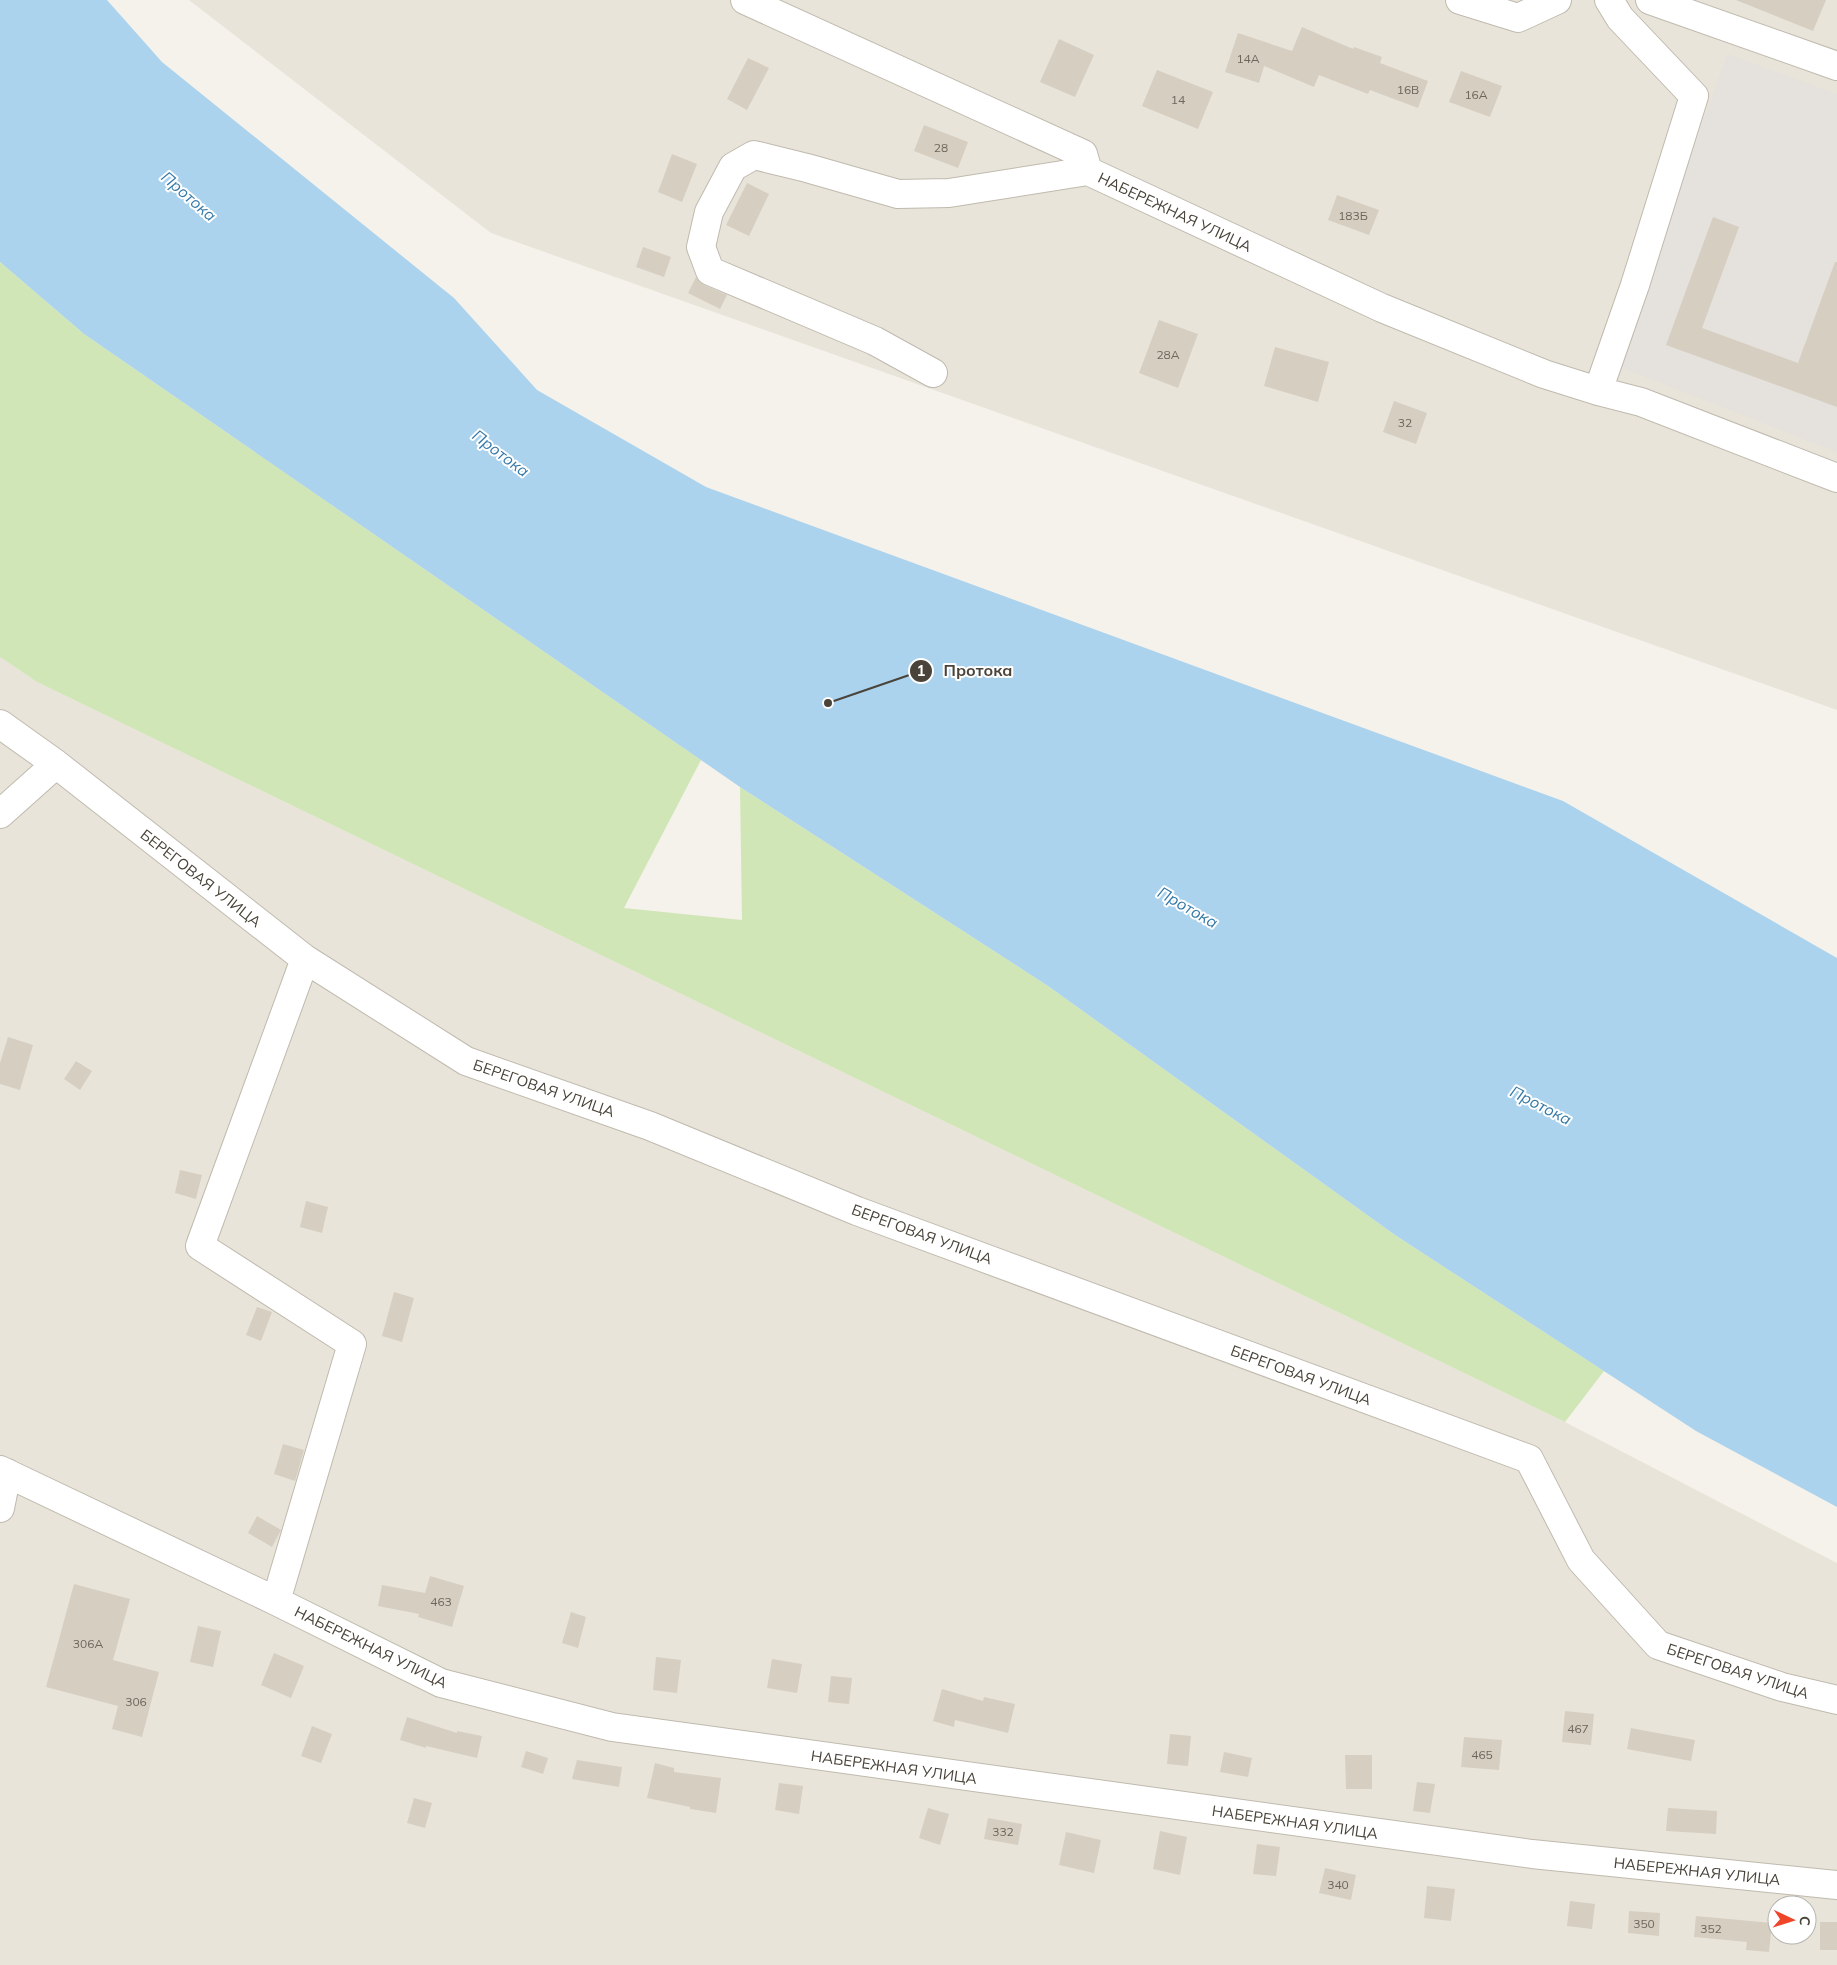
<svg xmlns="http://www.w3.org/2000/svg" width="1837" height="1965" font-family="Mulish,sans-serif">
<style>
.residential{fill:#e8e4da;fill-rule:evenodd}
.industrial{fill:#e5e1dc}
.green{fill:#d1e6b7}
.water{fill:#acd3ed}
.building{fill:#d6cec1}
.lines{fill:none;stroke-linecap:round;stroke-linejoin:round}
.minor-casing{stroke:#c0baae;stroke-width:30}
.minor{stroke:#fff;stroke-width:28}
.labels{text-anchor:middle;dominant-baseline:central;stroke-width:4;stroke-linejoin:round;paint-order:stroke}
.number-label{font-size:12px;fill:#6c665b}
.street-label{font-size:15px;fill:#494339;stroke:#fff}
.water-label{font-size:16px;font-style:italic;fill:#3579a8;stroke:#fff}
.leader{fill:none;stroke:#494339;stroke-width:2}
.callout-dot{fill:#494339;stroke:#fff;stroke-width:2}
.mark-label{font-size:15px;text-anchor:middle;font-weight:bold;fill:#fff}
.callout-label{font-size:16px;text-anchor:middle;font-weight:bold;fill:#494339;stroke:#fff;stroke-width:4;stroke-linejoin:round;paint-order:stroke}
</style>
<rect width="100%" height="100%" fill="#f5f2eb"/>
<path class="residential" d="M189 0H1837V710L491 233Z
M0 657 37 682 1565 1422 1837 1563V1965H0ZM1777 1905H1807V1935H1777Z"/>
<path class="industrial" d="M1727 54 1837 94V452L1615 365Z"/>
<path class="green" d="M0 262 84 334 701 760 624 908 742 920 740 787 1048 986 1395 1235 1604 1371 1565 1422 37 682 0 657Z"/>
<path class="water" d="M0 0H107L162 62 454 298 537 390 706 487 1563 801 1837 958V1507L1696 1431 1395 1235 1048 986 740 787 84 334 0 262Z"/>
<path class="building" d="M1736 0H1826L1813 31Z
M1302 27 1353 49 1354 47 1382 57 1380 63 1428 81 1418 108 1370 90 1368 94 1319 75 1314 87 1264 66 1259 83 1225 72 1238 33 1292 51Z
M1059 39 1094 55 1075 97 1040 82Z
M748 58 769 68 747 110 727 99Z
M1157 70 1213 92 1198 129 1142 106Z
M1461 71 1502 86 1490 117 1449 102Z
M924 125 968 142 958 168 914 151Z
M672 154 697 164 682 202 658 192Z
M747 183 769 194 749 236 726 225Z
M1337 195 1379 210 1369 235 1328 220Z
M1713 217 1739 227 1702 328 1798 363 1835 262H1837V407L1666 345Z
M643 247 671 257 664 277 636 267Z
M696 277 704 285 727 295 720 309 688 293Z
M1159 320 1198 334 1178 388 1139 373Z
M1275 347 1329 362 1318 402 1264 386Z
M1394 401 1427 413 1416 444 1383 432Z
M8 1037 33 1045 20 1090 0 1084V1063Z
M76 1061 92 1071 80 1090 64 1079Z
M180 1170 202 1175 196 1199 175 1193Z
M306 1201 328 1207 322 1233 300 1227Z
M394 1292 414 1298 402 1342 382 1336Z
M257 1307 272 1312 261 1341 246 1335Z
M283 1444 304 1450 295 1481 274 1474Z
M257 1516 281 1530 272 1547 248 1533Z
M430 1576 464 1586 452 1627 418 1617 419 1614 378 1606 382 1585 425 1593Z
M74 1584 130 1599 113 1660 159 1672 142 1737 112 1729 118 1706 46 1687Z
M571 1612 586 1617 578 1648 562 1643Z
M198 1626 221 1631 213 1667 190 1662Z
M274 1653 304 1666 291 1698 261 1685Z
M656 1657 681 1660 677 1693 653 1690Z
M772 1659 802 1664 797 1693 767 1688Z
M831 1676 852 1678 849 1704 828 1702Z
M942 1689 983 1701 984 1697 1015 1704 1008 1733 955 1720 954 1727 933 1721Z
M1565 1711 1594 1714 1591 1745 1562 1742Z
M407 1717 457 1733V1731L482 1736 477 1758 426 1746V1748L400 1740Z
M312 1726 332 1734 321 1763 301 1756Z
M1631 1728 1695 1740 1691 1761 1627 1749Z
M1170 1734 1191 1736 1188 1766 1167 1764Z
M1464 1737 1502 1740 1499 1770 1461 1767Z
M526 1751 548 1758 543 1774 521 1767Z
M1224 1752 1252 1758 1248 1777 1220 1772Z
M1345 1755H1372V1789H1346Z
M577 1760 622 1767 619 1787 572 1779Z
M655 1763 674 1768V1772L721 1778 716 1813 690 1809V1807L647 1798Z
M1417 1782 1435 1784 1430 1813 1413 1811Z
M779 1783 803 1786 799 1814 775 1810Z
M414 1798 432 1803 425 1828 407 1823Z
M928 1808 949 1814 940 1845 919 1838Z
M1668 1808 1717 1811 1716 1834 1666 1831Z
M988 1818 1022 1824 1018 1845 984 1839Z
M1160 1831 1187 1837 1180 1875 1153 1869Z
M1066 1832 1101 1840 1094 1873 1059 1865Z
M1257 1844 1280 1847 1276 1876 1253 1874Z
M1325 1868 1356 1875 1351 1900 1319 1893Z
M1427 1886 1455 1889 1451 1921 1424 1918Z
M1570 1901 1595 1904 1592 1929 1567 1926Z
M1629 1911 1660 1913 1659 1936 1628 1933Z
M1696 1916 1772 1923 1769 1952 1746 1950 1747 1942 1694 1937Z
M1820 1922H1837V1950H1820Z"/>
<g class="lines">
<defs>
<path id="minor" d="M745 0 1083 154 1088 171
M1460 0 1518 18 1557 0
M1650 0 1837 66
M933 373 875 341 710 271 701 247 709 212 733 167 754 155 807 168 898 194 949 193 1088 171 1382 308 1544 374 1598 391 1641 402 1837 478
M1598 391 1635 285 1694 96 1620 18 1609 0
M0 724 56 764 305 959 466 1061 650 1126 857 1211 1529 1459 1581 1560 1658 1645 1782 1687 1837 1700
M0 814 56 764
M0 1470 276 1601 441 1683 612 1727 1532 1854 1837 1885
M0 1508 7 1473
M276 1601 352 1344 200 1246 305 959"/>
</defs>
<use href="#minor" class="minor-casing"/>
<use href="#minor" class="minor"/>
</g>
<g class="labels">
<g class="number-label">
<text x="1248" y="58">14А</text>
<text x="1408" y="89">16В</text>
<text x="1476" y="94">16А</text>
<text x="1178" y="99">14</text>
<text x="941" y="147">28</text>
<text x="1353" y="215">183Б</text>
<text x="1168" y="354">28А</text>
<text x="1405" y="422">32</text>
<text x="441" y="1601">463</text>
<text x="88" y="1643">306А</text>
<text x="136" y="1701">306</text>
<text x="1578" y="1728">467</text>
<text x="1482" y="1754">465</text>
<text x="1003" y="1831">332</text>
<text x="1338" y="1884">340</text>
<text x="1644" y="1923">350</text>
<text x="1711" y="1928">352</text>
</g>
<g class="street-label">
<text transform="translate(1175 212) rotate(25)">НАБЕРЕЖНАЯ УЛИЦА</text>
<text transform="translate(201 878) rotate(38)">БЕРЕГОВАЯ УЛИЦА</text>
<text transform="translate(544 1088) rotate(19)">БЕРЕГОВАЯ УЛИЦА</text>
<text transform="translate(922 1234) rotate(20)">БЕРЕГОВАЯ УЛИЦА</text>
<text transform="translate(1301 1375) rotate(20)">БЕРЕГОВАЯ УЛИЦА</text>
<text transform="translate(371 1647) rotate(26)">НАБЕРЕЖНАЯ УЛИЦА</text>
<text transform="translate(1738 1671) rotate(18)">БЕРЕГОВАЯ УЛИЦА</text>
<text transform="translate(894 1767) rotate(8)">НАБЕРЕЖНАЯ УЛИЦА</text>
<text transform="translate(1295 1822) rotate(8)">НАБЕРЕЖНАЯ УЛИЦА</text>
<text transform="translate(1697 1871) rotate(6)">НАБЕРЕЖНАЯ УЛИЦА</text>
</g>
<g class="water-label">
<text transform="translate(189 196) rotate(41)">Протока</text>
<text transform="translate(501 453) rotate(37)">Протока</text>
<text transform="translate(1188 907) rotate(30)">Протока</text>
<text transform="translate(1541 1105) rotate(27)">Протока</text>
</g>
</g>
<path class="leader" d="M828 703L921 671"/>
<g class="callout-dot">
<circle cx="828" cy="703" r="5"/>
<circle cx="921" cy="671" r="12"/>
</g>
<g class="mark-label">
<text x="921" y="676">1</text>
</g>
<g class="callout-label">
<text x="978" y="676">Протока</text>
</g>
<g transform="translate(1792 1920) rotate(94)"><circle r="24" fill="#ffffff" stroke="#b6b4b0"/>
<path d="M0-4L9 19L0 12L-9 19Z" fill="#ef4528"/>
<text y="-8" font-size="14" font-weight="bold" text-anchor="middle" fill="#494339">С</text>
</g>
</svg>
